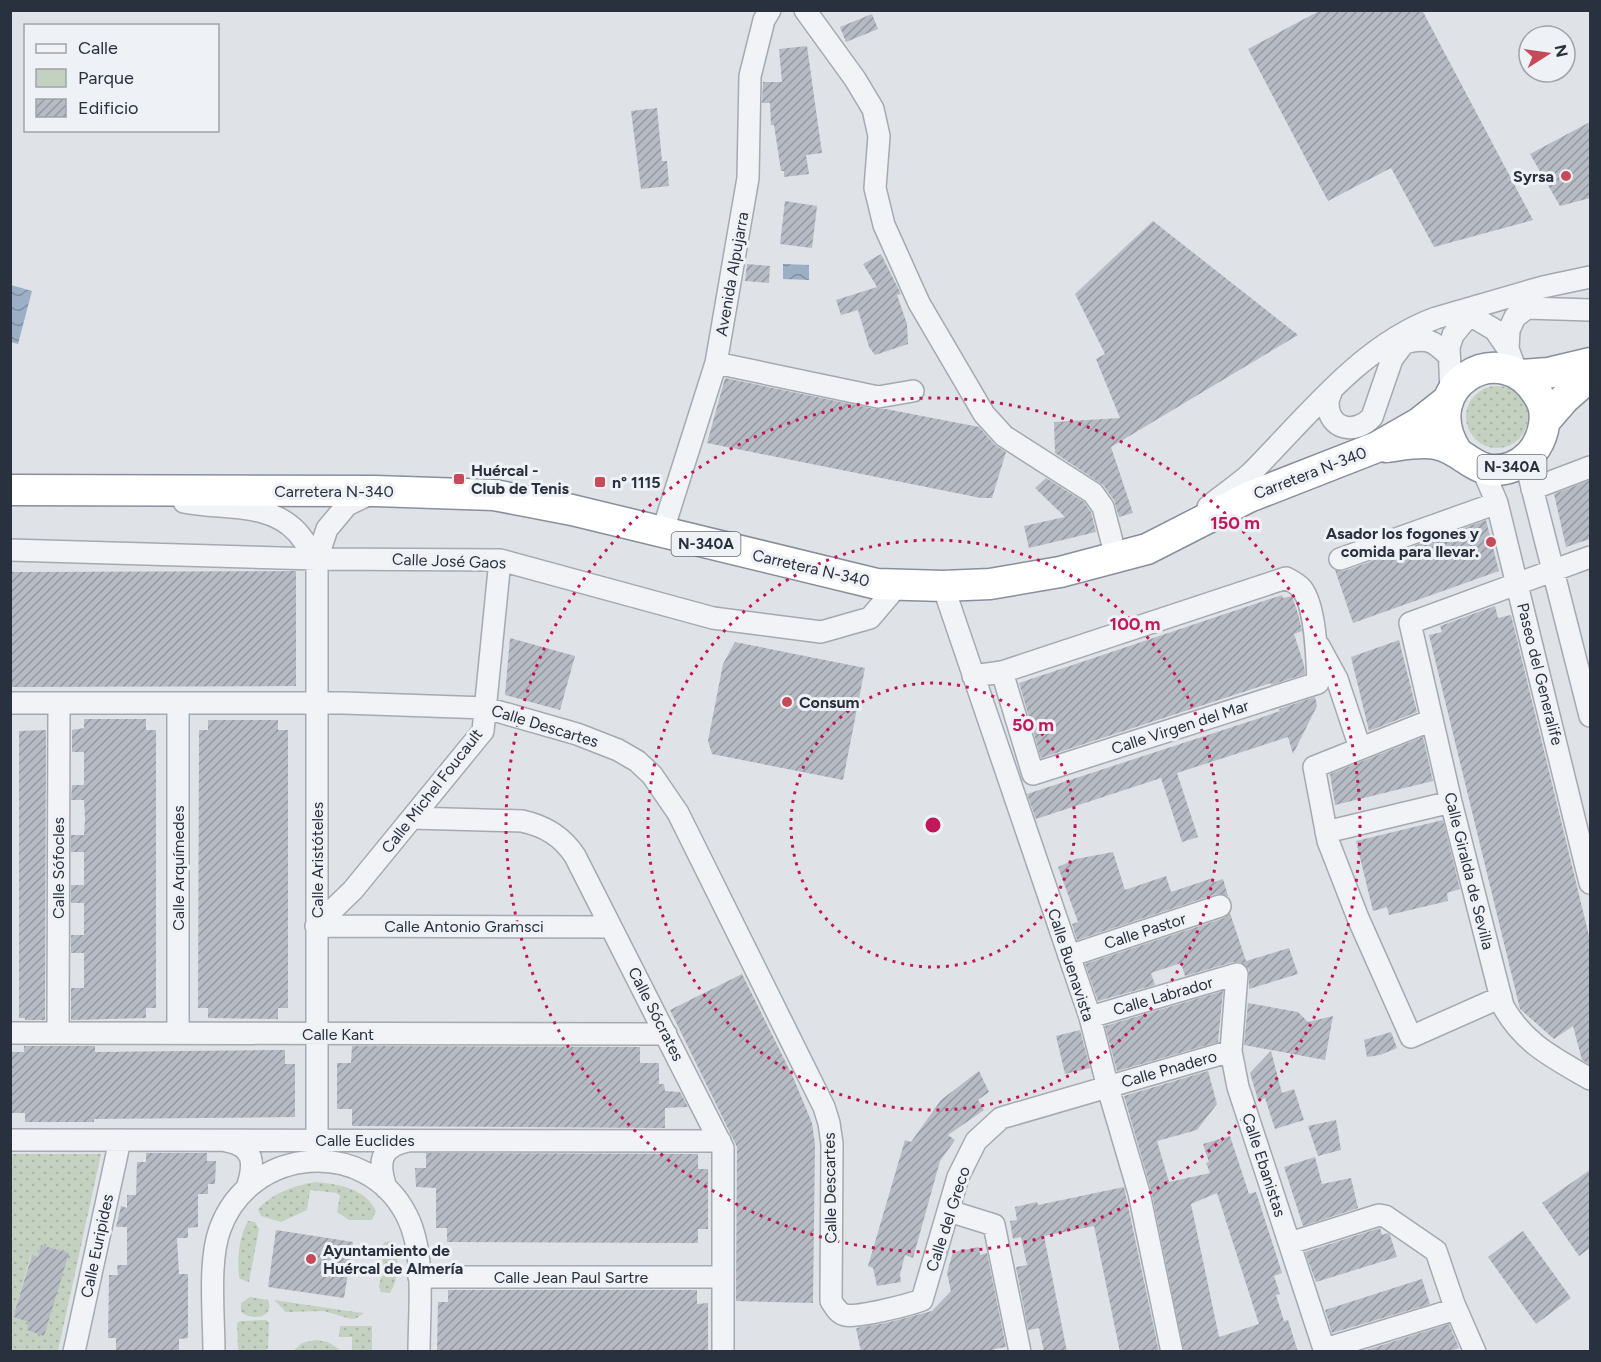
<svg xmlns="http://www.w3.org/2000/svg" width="1601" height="1362" font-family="Figtree,sans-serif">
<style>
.green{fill:url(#green-dots);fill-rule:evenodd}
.water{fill:url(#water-waves)}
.building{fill:url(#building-hatch);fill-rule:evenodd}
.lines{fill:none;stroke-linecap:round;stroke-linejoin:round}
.minor-casing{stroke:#a5a9b1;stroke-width:24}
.highway-casing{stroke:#878f9d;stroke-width:33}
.minor{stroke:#f2f3f6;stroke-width:21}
.highway{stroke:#fff;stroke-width:30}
.ring{fill:none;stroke:#c2185b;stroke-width:3;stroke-dasharray:3 6}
.poi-dot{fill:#c54b5a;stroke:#eef1f5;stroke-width:2}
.labels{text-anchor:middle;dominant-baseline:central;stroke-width:6;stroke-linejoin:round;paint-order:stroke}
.shield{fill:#eef1f5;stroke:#646a75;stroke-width:1.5}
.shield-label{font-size:15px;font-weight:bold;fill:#29303e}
.poi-label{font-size:16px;font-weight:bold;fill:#29303e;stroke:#eef1f5;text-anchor:start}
.street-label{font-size:16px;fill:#29303e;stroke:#eef1f5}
.centre{fill:#c2185b;stroke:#eef1f5;stroke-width:3}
.ring-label{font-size:18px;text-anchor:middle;font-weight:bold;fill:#c2185b;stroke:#eef1f5;stroke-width:6;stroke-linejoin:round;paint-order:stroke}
</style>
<defs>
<pattern id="green-dots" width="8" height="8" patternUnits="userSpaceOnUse" patternTransform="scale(1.5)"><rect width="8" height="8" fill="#c4d1c1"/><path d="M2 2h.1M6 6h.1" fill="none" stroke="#a8b4a7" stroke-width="1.8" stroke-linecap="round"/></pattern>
<pattern id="water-waves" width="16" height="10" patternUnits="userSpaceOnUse" patternTransform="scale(1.5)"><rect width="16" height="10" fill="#9cafc5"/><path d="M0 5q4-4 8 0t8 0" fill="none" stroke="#7f8fa1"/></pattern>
<pattern id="building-hatch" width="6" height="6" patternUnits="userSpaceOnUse" patternTransform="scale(1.5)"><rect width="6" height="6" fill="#b7bbc4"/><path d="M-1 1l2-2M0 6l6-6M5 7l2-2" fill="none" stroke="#9598a1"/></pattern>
</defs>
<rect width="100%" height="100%" fill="#dfe2e7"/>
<path class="green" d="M1466 417a31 31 0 1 1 62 0a31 31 0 1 1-62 0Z
M11 1154H101L58 1351 11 1352ZM41 1245 68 1253 44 1335 28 1330 29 1322 13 1317 31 1255 38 1257Z
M316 1182C338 1184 365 1188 376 1211L372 1220H349L337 1212 340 1196 337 1193 310 1190 307 1210 281 1222 261 1216 258 1209C275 1192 293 1186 316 1182Z
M248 1221 255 1222 259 1229 249 1282 240 1279 239 1276C237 1258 239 1237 248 1221Z
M391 1241 396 1246C398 1262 399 1278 390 1293L381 1292 379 1287 383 1266 381 1247 385 1242Z
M250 1297 268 1300C275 1318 252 1321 241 1312V1303Z
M274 1300 355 1312 364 1313 355 1319H351L324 1311 286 1312Z
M266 1320 269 1323 268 1348 266 1350 240 1351 238 1349 237 1323 240 1321Z
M340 1326H372V1351H352V1337H339Z
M316 1340 328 1342 342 1351 292 1352 302 1343Z"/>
<path class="water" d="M783 264 809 265V280L783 279Z
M11 285 32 291 18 344 11 342Z"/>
<path class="building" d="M1321 10H1422L1533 220 1434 247 1391 168 1328 201 1248 49Z
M872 14 878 29 846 42 840 27Z
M807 46 822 153 806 155 809 174 784 177V171H781L774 125H771L770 103H762L763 82H782L779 49Z
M657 108 662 161H667L669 186 641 189 631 111Z
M1590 122V198L1560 206 1530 154Z
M785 201 817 206 812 248 780 244Z
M1153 221 1298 335 1111 447 1133 513 1119 517 1114 500 1103 485 1055 453 1054 422 1120 418 1096 359 1105 354 1075 294Z
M881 254 901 294 897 295 907 324 908 344 875 355 869 347 858 310 841 315 836 300 877 287 863 264Z
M747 264 770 266 769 283 745 281Z
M725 378 875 409H886L979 427 995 445 1006 452 992 498H981L707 443Z
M1046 478 1084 502 1091 512 1096 532 1029 548 1024 526 1065 517 1035 488Z
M1590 480V539L1566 547 1554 494Z
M1486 520 1499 571 1353 623 1335 570 1344 571Z
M296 571V686L10 687V572Z
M1282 595 1283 598 1292 596 1298 614 1302 631 1294 634 1304 665 1305 674 1271 685V683L1041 758 1019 683Z
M1495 606 1498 618 1511 615 1590 940V1065L1582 1060 1573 1026 1554 1039 1520 1009 1429 635 1442 632 1440 626Z
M510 638 575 656 560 710 505 695Z
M1399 640 1417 712 1369 731 1351 657Z
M735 642 865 668 843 780 712 754 708 741 723 664Z
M1315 697 1317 706 1293 754 1288 737 1177 773 1198 837 1182 842 1161 778 1036 819 1027 794 1263 717 1280 711 1279 709Z
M84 719H146V730H156V1008H146V1018L71 1020V988H84V953H71V935H84V903H71V885H84V852H71V835H84L85 819 84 800H71L72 785H84V752H72V730L84 728Z
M208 720H278V730H288V1008H278V1019L208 1018V1008H198L199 730H208Z
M46 730 45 1020H25V1018H19V731Z
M1423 737 1433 781 1335 805 1330 774Z
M1443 820 1460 889 1447 893 1448 901 1389 915 1387 907 1373 911 1356 841Z
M1113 852 1125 890 1166 876 1171 892 1213 878 1214 882 1223 879 1228 896 1216 894 1077 940 1072 924 1078 922 1058 867 1076 859Z
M1230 913 1246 961 1289 948 1298 974 1249 989V969L1240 962H1233L1185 976 1181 963 1151 973 1155 985 1098 1001 1085 964 1224 918Z
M742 974 793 1077 812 1123 815 1144 813 1303 736 1301 737 1147 670 1010Z
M1223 991 1218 1042 1117 1071 1105 1026Z
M1248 1003 1298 1012 1308 1022 1333 1016 1325 1060 1244 1045Z
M1080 1030 1090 1068 1065 1074 1056 1036Z
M1391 1032 1397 1048 1380 1055 1367 1057 1364 1040Z
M24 1046H95V1052L285 1050V1064H295V1117L94 1119V1122H25V1113H10V1052H24Z
M352 1046 640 1047V1063H659V1084H664L665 1091 680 1092 688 1107 665 1108V1128L352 1126V1109H337V1063H351Z
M1271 1051 1282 1093 1294 1089 1304 1120 1275 1129 1265 1098 1258 1100 1250 1073Z
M979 1071 989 1092 978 1100 984 1110 948 1135 955 1140 940 1161 913 1258 905 1255 900 1275 901 1282 877 1286 873 1268 868 1266 905 1140 911 1142 941 1100Z
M1208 1071 1217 1104 1197 1130 1157 1141 1169 1182 1210 1173 1206 1163 1209 1162 1203 1144 1230 1136 1249 1194 1256 1192 1282 1273 1274 1276 1280 1294 1276 1295 1284 1321 1288 1320 1298 1352H1184L1151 1190 1124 1096ZM1217 1193 1259 1324 1219 1337 1191 1204Z
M1336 1120 1341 1150 1318 1156 1308 1126Z
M146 1153H207V1161H216L215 1184H208V1194H198V1227L188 1228V1238H177L179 1274H188V1338L179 1339V1352H116V1338H108L109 1275H118L117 1265H127V1227H116L121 1206 127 1208V1195H136L137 1162H146Z
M426 1153 698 1154V1169H708V1229H698V1243L447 1242V1228H436V1188L416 1187 415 1168H426Z
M1315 1157 1322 1184 1351 1178 1358 1208 1303 1226 1284 1167Z
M1590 1170V1248L1579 1256 1542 1203Z
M1124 1187 1159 1352H1120L1094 1226 1044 1236 1067 1352H1044L1039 1328 1028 1330 1016 1267 1027 1265 1021 1237 1013 1239 1010 1221 1017 1220 1015 1207 1037 1202 1038 1205Z
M1380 1228 1382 1235 1388 1233 1390 1235 1397 1257 1316 1282 1305 1252Z
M276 1230 353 1242 344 1298 268 1287Z
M1523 1231 1571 1298 1536 1324 1488 1257Z
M41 1245 69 1253 44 1336 27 1330 29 1322 13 1317 32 1255 38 1257Z
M979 1247 980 1255 987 1253 1006 1347 994 1349 995 1352H861L856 1328 886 1323 932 1311 951 1291 947 1273 953 1252Z
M1422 1279 1430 1304 1332 1333 1325 1310Z
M448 1290H697V1304L708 1303V1352H437L438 1302H448Z
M1449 1324 1459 1348 1447 1352H1360Z"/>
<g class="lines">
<defs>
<path id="minor" d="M805 10 855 79 873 109 879 136 875 188 884 225 919 303 984 414 1004 436 1093 493 1103 507 1116 557
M1463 311 1495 330 1508 349
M716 363 878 397 913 391
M1517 373 1508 349 1509 330 1515 317 1527 308 1590 310
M1332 389C1331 394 1328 399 1328 403 1328 430 1356 435 1372 417L1392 359 1404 343C1427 337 1433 340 1449 356
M1451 392 1449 347 1453 335 1476 307
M1525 460 1590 716
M1482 468 1497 503 1590 883
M1532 489 1590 467
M184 502C222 510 268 501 297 532 304 540 310 550 317 559
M1208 507C1222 495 1238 485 1251 473 1306 418 1361 345 1436 318L1543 287 1590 277
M662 533 716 363 748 178 750 76 764 20 770 10
M10 550 317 559 500 560 713 618 821 632 870 618 898 585
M1590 557 1410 623 1451 802 1503 1006C1524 1044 1554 1058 1590 1079
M1340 559 1497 503
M943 586 1090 1017 1108 1088 1139 1193 1172 1352
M1319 646 1337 679 1360 748
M973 676 1002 672 1286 578C1292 581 1298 584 1302 589 1316 607 1317 659 1318 683L1033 774 1002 672
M10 703H344L486 708 577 734 618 750 637 761 652 775 678 813 824 1107 829 1123 832 1144 831 1301C835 1307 838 1313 845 1315 858 1318 908 1305 922 1300L958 1177 976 1141 1001 1118 1231 1051
M178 703V1033
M1432 720 1314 767 1328 841 1358 918 1411 1037 1501 997
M412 818 522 821C545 826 562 836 575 856L723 1148V1352
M1326 832 1451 802
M316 926 353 890 483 731 500 560
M316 926 611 927
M1069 956 1220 906
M1090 1017 1237 974 1231 1051 1238 1087 1325 1352
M10 1033 666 1034
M58 1033 59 703
M10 1140 720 1141
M226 1141C255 1146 255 1164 247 1188
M317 1161V559L327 529 347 505 370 494
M386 1188C378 1163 379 1147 408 1141
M949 1211 994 1225 1020 1352
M1290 1243 1379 1215 1385 1216 1436 1251 1454 1304 1475 1352
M419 1277H723
M1325 1349 1456 1309
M74 1352 120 1140
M214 1352C214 1316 208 1261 220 1229 250 1146 367 1136 407 1216 426 1254 419 1309 419 1352"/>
<path id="highway" d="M1520 375 1548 373 1590 363
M1545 421 1565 398 1590 376
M1386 447C1402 445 1420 441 1436 444 1465 449 1476 480 1512 467 1529 460 1539 446 1543 430 1546 418 1545 405 1538 395 1502 334 1414 386 1457 452
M10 490 375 491 494 495 572 510 877 584 943 586 990 584 1060 572 1147 549 1249 497 1377 447 1419 423 1447 401"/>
</defs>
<use href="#minor" class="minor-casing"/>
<use href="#highway" class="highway-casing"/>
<use href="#minor" class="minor"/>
<use href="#highway" class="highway"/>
</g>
<g class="ring">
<circle cx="933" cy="825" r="142"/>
<circle cx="933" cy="825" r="285"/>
<circle cx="933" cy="825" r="427"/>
</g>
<g class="poi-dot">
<circle cx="1566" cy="176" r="6"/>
<rect x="453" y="473" width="12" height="12" rx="3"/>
<rect x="594" y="476" width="12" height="12" rx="3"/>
<circle cx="1491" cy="542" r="6"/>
<circle cx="787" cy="702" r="6"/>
<circle cx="311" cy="1259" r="6"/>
</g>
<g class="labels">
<g class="shield">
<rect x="1477.5" y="455" width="69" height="24" rx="4.5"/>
<rect x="671.5" y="532" width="69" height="24" rx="4.5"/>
</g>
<g class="shield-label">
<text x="1512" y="467">N-340A</text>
<text x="706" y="544">N-340A</text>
</g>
<g class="poi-label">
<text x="1554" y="176" text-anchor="end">Syrsa</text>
<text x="471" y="470">Huércal -<tspan x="471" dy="18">Club de Tenis</tspan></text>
<text x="612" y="482">n° 1115</text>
<text x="1479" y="533" text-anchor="end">Asador los fogones y<tspan x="1479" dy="18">comida para llevar.</tspan></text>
<text x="799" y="702">Consum</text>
<text x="323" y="1250">Ayuntamiento de<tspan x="323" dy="18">Huércal de Almería</tspan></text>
</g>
<g class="street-label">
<text transform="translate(732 274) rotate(-80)">Avenida Alpujarra</text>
<text transform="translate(1310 473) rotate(-21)">Carretera N-340</text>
<text x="334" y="491">Carretera N-340</text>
<text transform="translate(449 561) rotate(2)">Calle José Gaos</text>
<text transform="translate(811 568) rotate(13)">Carretera N-340</text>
<text transform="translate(1540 674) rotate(76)">Paseo del Generalife</text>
<text transform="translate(545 726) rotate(17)">Calle Descartes</text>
<text transform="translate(1180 727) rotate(-18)">Calle Virgen del Mar</text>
<text transform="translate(432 791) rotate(-52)">Calle Michel Foucault</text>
<text transform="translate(317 860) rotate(-90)">Calle Aristóteles</text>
<text transform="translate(58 868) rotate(-90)">Calle Sófocles</text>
<text transform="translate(178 868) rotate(-90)">Calle Arquímedes</text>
<text transform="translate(1469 871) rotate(76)">Calle Giralda de Sevilla</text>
<text x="464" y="926">Calle Antonio Gramsci</text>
<text transform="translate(1145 931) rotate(-18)">Calle Pastor</text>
<text transform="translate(1071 965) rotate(72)">Calle Buenavista</text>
<text transform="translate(1163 996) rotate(-16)">Calle Labrador</text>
<text transform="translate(656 1014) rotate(63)">Calle Sócrates</text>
<text x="338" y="1034">Calle Kant</text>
<text transform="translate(1169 1069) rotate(-16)">Calle Pnadero</text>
<text x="365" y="1140">Calle Euclides</text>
<text transform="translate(1264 1165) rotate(72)">Calle Ebanistas</text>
<text transform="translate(830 1188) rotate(-91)">Calle Descartes</text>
<text transform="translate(948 1219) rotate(-72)">Calle del Greco</text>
<text transform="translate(97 1246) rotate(-78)">Calle Euripides</text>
<text x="571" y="1277">Calle Jean Paul Sartre</text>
</g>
</g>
<circle cx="933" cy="825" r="9" class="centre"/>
<g class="ring-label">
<text x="1235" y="529">150 m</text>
<text x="1135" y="630">100 m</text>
<text x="1033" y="731">50 m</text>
</g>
<rect width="1601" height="1362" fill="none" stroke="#29303e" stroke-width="24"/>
<rect x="24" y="24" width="195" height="108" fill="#eef1f5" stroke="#9fa4ac" stroke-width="1.5"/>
<rect x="36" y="44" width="30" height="9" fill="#f2f3f6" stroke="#9fa4ac" stroke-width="1.5"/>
<text x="78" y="54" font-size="18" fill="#29303e">Calle</text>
<rect x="36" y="69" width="30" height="18" fill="#c4d1c1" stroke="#9fa4ac" stroke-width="1.5"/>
<text x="78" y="84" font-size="18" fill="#29303e">Parque</text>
<rect x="36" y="99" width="30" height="18" fill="url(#building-hatch)" stroke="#9fa4ac" stroke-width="1.5"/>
<text x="78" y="114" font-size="18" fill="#29303e">Edificio</text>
<g transform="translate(1547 54) rotate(78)"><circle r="28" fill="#eef1f5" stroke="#9fa4ac" stroke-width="1.5"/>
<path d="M0-4.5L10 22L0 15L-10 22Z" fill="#c54b5a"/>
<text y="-9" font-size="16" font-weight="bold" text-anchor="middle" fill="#29303e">N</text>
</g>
</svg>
